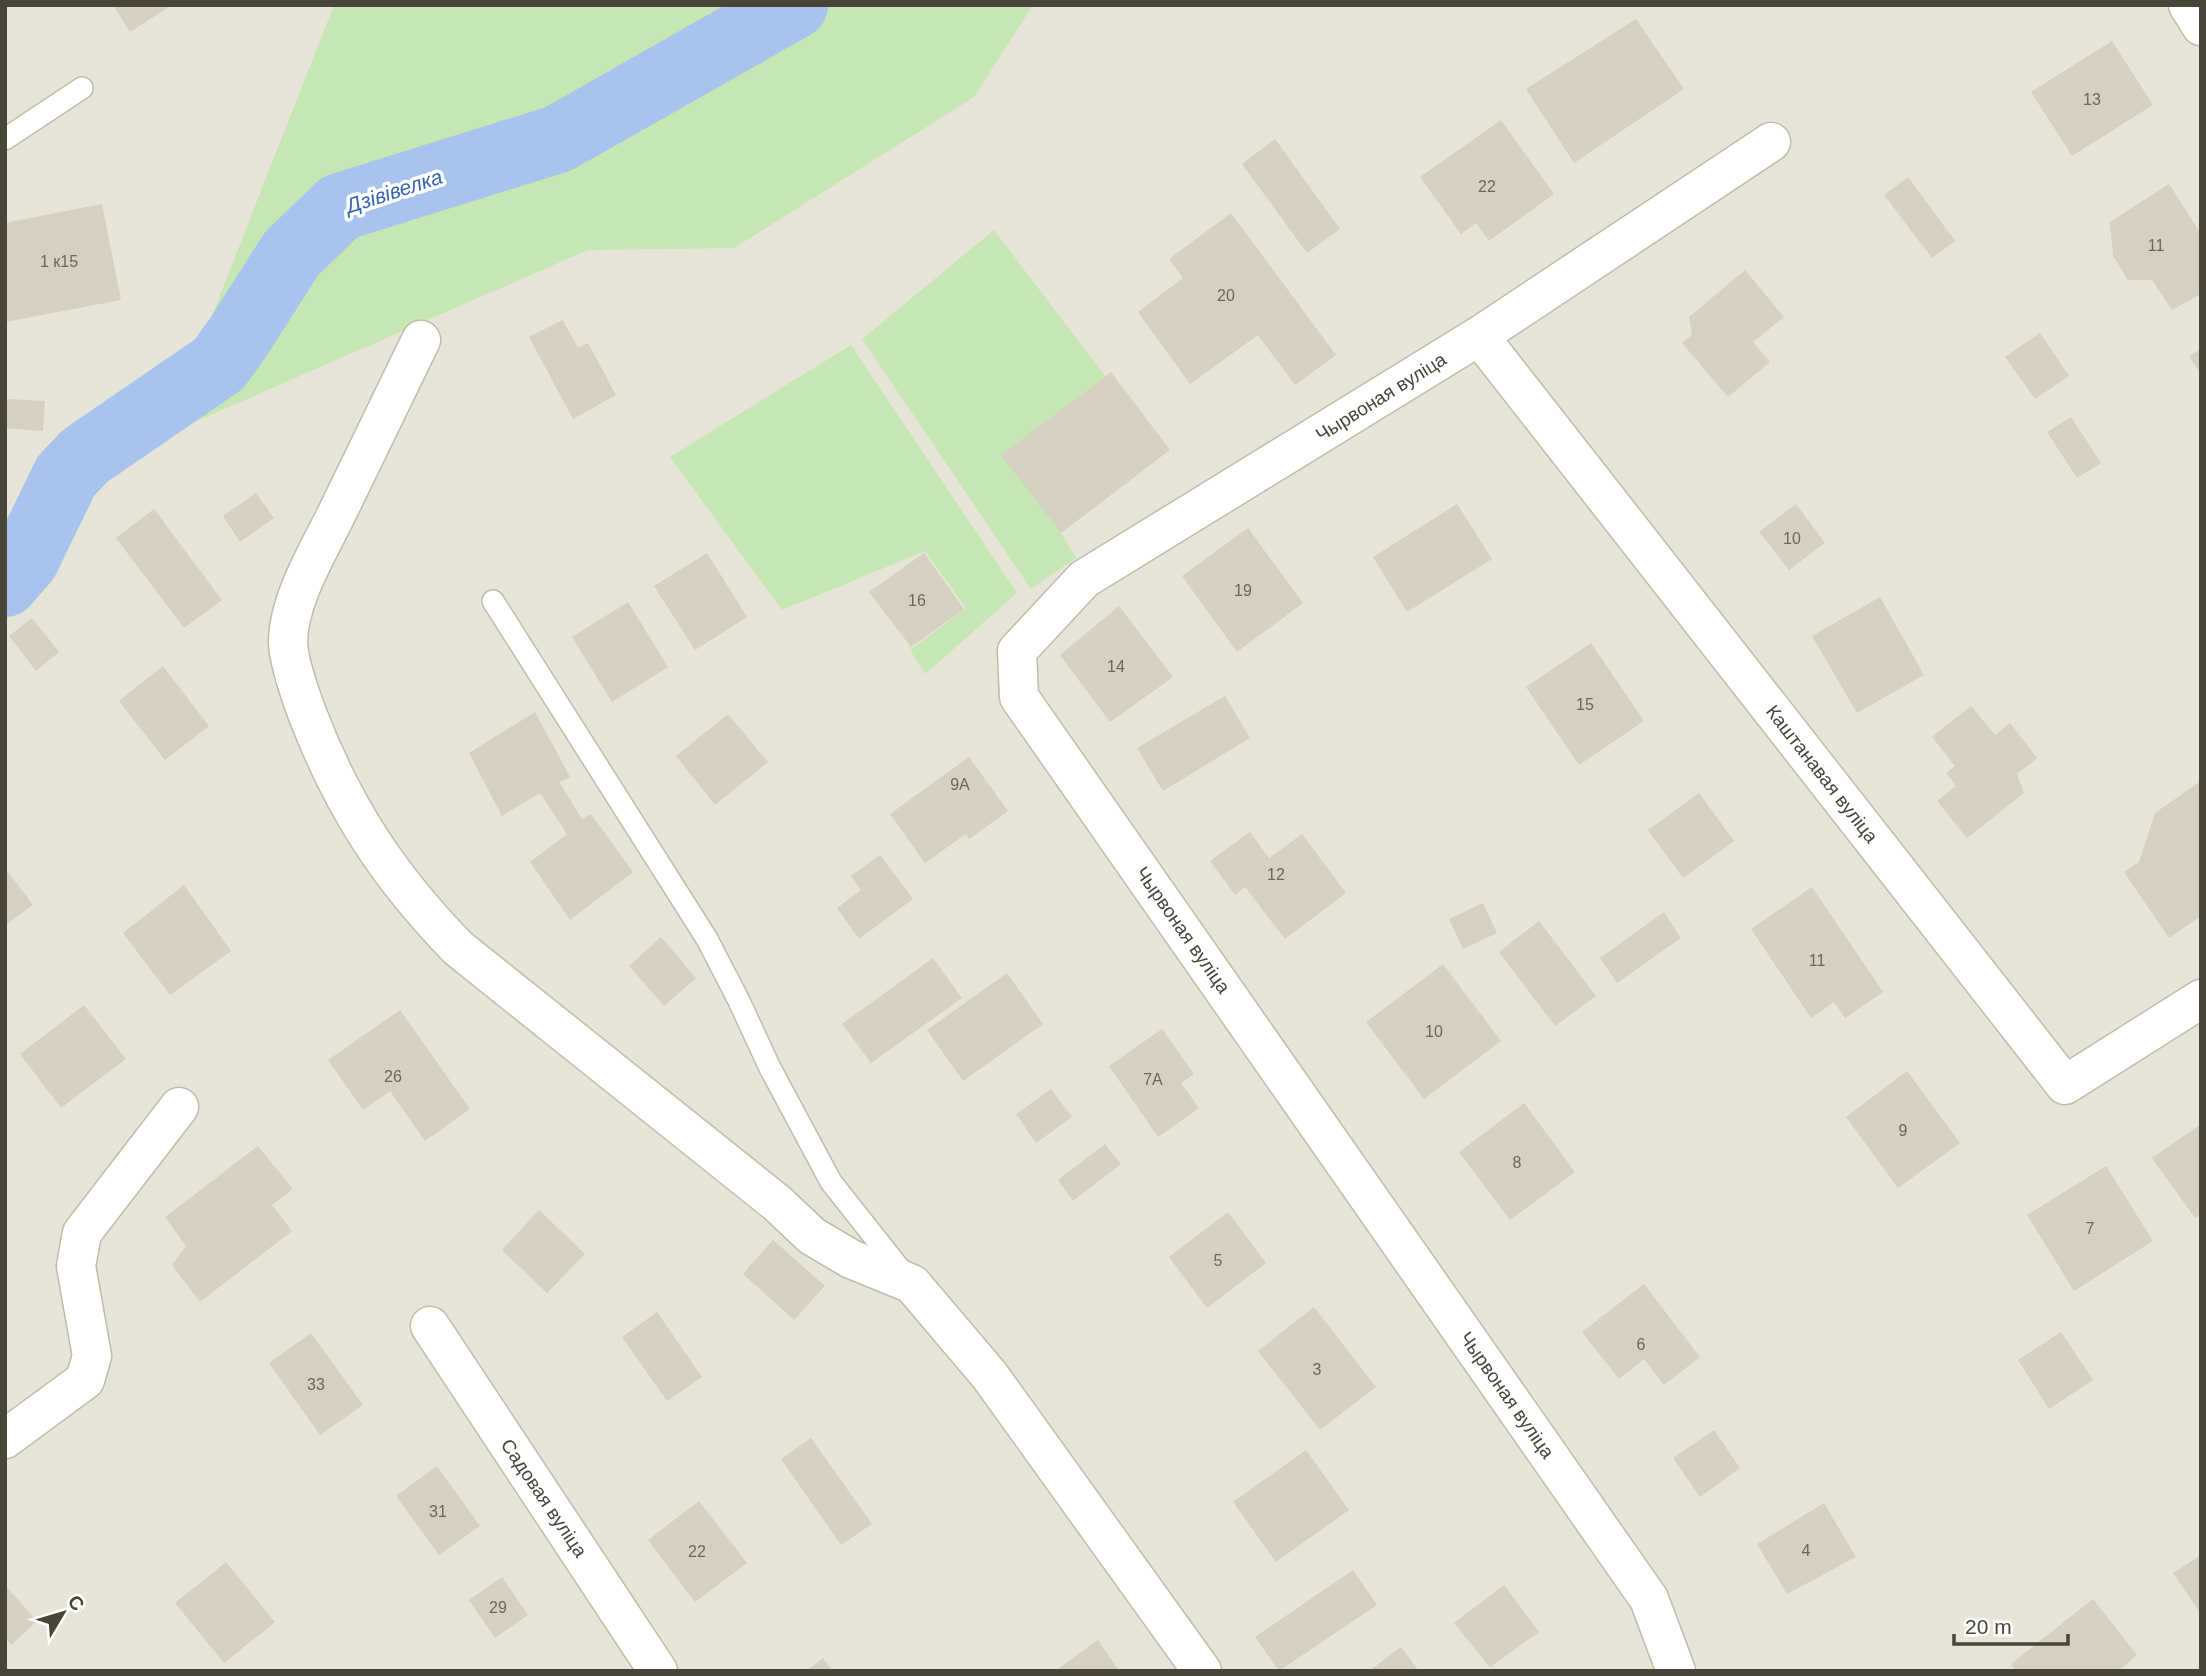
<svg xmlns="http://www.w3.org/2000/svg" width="2206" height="1676" font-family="Helvetica,sans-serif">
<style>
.residential{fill:#e7e5d7}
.green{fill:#c6e6b4}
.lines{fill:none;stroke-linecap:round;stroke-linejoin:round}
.river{stroke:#a8c4ee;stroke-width:68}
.building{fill:#d5d0bf}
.lane-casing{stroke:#bfbcac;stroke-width:24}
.street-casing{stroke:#bfbcac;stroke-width:41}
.lane{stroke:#fff;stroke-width:21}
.street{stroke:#fff;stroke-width:38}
.labels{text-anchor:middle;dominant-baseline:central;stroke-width:7;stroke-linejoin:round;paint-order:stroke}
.number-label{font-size:16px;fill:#6a675a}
.street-label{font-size:19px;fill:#474438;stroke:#fff}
.water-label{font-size:21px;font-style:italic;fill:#3565af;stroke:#fff}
</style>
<rect width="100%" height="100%" fill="#f4f2e9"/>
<path class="residential" d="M5 5H2201V1671H5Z"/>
<path class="green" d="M334 5H1033L974 97 734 248 588 250 165 435Z
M994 230 1105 376 1002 455 1061 533 1076 558 1031 589 862 339Z
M851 345 1017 593 925 674 910 650 966 608 925 551 782 610 670 457Z"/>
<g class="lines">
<path class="river" d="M5 583 25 560 66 476 85 456 219 364 239 336 292 253 340 207 558 139 794 5"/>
</g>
<path class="building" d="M113 5H172L130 32Z
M1636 19 1684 89 1574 163 1526 89Z
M2112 41 2153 105 2072 156 2031 92Z
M1501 120 1554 194 1489 241 1476 223 1461 234 1420 177Z
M1275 139 1340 229 1307 253 1242 164Z
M1908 177 1955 241 1932 258 1884 195Z
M2169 184 2201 234V294L2172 310 2152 280H2128L2113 256 2110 222Z
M102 204 121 300 5 322V223Z
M1231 213 1336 355 1295 385 1258 335 1190 384 1138 312 1183 278 1169 259Z
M1745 270 1784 317 1753 342 1770 362 1728 397 1682 343 1692 335 1689 317Z
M563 320 578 348 588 343 616 395 573 419 529 337Z
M2040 333 2069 376 2035 399 2005 357Z
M2201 349V374L2189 356Z
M1111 372 1170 450 1061 533 1001 455Z
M7 399 45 401 43 431 5 428Z
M2071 417 2101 463 2077 478 2047 432Z
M256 493 274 518 240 542 223 516Z
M1457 504 1492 559 1407 612 1373 557Z
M1796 504 1825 543 1789 570 1759 532Z
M154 509 222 600 184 628 116 538Z
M1248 528 1303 603 1237 652 1182 576Z
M707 553 747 617 695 650 654 586Z
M924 553 964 609 911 647 869 592Z
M1880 597 1924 675 1857 713 1812 636Z
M628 602 668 667 612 702 572 637Z
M1119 606 1173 677 1110 722 1060 655Z
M32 618 59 652 36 671 9 636Z
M1591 643 1644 721 1579 765 1526 687Z
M163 666 209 726 165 760 119 701Z
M1225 696 1250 738 1163 791 1137 748Z
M1971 706 1995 735 2010 723 2037 758 2017 774 2024 793 1967 838 1937 801 1956 786 1946 773 1955 766 1932 737Z
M535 712 570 777 559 782 582 819 591 814 633 872 570 920 530 862 567 834 540 793 502 816 469 753Z
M728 714 768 762 715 805 676 756Z
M969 757 1008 811 969 839 966 834 925 863 890 814Z
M2201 781V916L2169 938 2124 872 2139 862 2155 813Z
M1699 793 1734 841 1683 878 1648 830Z
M1250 832 1269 858 1302 834 1346 893 1285 939 1245 887 1235 895 1210 861Z
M880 855 913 899 859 939 837 908 861 890 851 876Z
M5 868 33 905 5 925Z
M184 885 231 951 170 995 123 933Z
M1812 887 1883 992 1845 1018 1834 1002 1811 1018 1751 929Z
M1483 903 1497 933 1463 949 1449 919Z
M1664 912 1681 938 1617 983 1600 958Z
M1539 921 1596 996 1555 1026 1499 952Z
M661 937 696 978 664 1006 629 966Z
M933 958 962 998 871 1063 842 1024Z
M1443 964 1501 1041 1424 1099 1366 1022Z
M1007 973 1043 1024 963 1081 927 1030Z
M84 1005 126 1059 61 1108 20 1054Z
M400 1010 470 1109 425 1141 390 1091 363 1110 328 1060Z
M1162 1029 1194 1074 1181 1083 1199 1108 1158 1137 1109 1066Z
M1907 1071 1960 1143 1898 1188 1846 1117Z
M1051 1089 1072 1117 1036 1143 1016 1114Z
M1524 1103 1575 1172 1510 1220 1459 1152Z
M2201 1124V1214L2195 1218 2152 1158Z
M1105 1144 1121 1164 1073 1201 1058 1180Z
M258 1146 293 1189 272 1205 292 1231 200 1302 172 1265 186 1246 165 1217Z
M2106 1166 2153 1241 2074 1291 2027 1215Z
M539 1210 585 1254 547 1293 502 1250Z
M1228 1212 1266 1263 1207 1308 1169 1257Z
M773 1240 825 1286 794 1320 743 1274Z
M1644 1284 1700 1357 1664 1385 1644 1359 1619 1379 1582 1332Z
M1314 1307 1376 1387 1320 1430 1258 1351Z
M657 1312 702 1377 667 1401 622 1337Z
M2061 1332 2093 1380 2049 1409 2018 1360Z
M311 1333 363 1405 320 1435 269 1363Z
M1714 1430 1740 1468 1700 1497 1673 1458Z
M811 1438 872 1524 841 1545 781 1459Z
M1306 1450 1349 1510 1276 1562 1233 1502Z
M437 1466 480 1526 439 1555 396 1496Z
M699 1501 747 1563 695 1602 648 1540Z
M1824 1503 1856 1557 1787 1594 1757 1544Z
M2201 1555V1614L2173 1573Z
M226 1562 275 1622 224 1663 175 1603Z
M1353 1570 1377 1605 1279 1671 1255 1637Z
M502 1577 528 1615 495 1638 469 1600Z
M5 1585 37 1621 11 1645 5 1638Z
M1504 1585 1539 1632 1490 1667 1454 1623Z
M2093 1599 2137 1655 2118 1671H2016L2011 1664Z
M1098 1640 1119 1671H1055Z
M1401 1647 1419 1671H1369Z
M823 1658 833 1671H806Z"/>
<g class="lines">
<defs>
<path id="lane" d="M5 139 82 88
M493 601 707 939 739 1001 770 1068 831 1182 903 1273"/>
<path id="street" d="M2188 5 2201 26
M1479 336 2065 1085 2201 999
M421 340C393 398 365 455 337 513 319 550 289 598 288 641 288 660 300 694 307 713 343 807 388 876 458 948L777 1203 812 1236 851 1259 912 1284 990 1376 1202 1671
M430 1326 658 1671
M5 1439 85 1380 92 1356 76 1266 82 1233 179 1107
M1676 1671 1649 1599 1019 697 1017 651 1084 579 1479 336 1771 142"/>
</defs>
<use href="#lane" class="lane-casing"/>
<use href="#street" class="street-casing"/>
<use href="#lane" class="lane"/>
<use href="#street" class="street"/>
</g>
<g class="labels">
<g class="number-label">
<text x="2092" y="99">13</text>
<text x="1487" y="186">22</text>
<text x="2156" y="245">11</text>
<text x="59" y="261">1 к15</text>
<text x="1226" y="295">20</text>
<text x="1792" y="538">10</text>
<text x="1243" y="590">19</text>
<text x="917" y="600">16</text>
<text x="1116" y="666">14</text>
<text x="1585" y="704">15</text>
<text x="960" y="784">9А</text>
<text x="1276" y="874">12</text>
<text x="1817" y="960">11</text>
<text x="1434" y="1031">10</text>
<text x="393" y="1076">26</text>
<text x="1153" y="1079">7А</text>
<text x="1903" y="1130">9</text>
<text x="1517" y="1162">8</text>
<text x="2090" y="1228">7</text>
<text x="1218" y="1260">5</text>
<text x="1641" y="1344">6</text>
<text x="1317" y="1369">3</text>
<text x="316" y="1384">33</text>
<text x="438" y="1511">31</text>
<text x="1806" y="1550">4</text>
<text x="697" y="1551">22</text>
<text x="498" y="1607">29</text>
</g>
<g class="street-label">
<text transform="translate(1381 397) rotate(-32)">Чырвоная вуліца</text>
<text transform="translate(1822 774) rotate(52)">Каштанавая вуліца</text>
<text transform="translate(1183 930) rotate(55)">Чырвоная вуліца</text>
<text transform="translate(1507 1395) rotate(55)">Чырвоная вуліца</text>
<text transform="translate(544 1498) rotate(56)">Садовая вуліца</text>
</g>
<g class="water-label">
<text transform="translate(394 191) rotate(-18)">Дзівівелка</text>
</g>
</g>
<rect width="2206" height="1676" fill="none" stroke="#474438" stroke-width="14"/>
<g transform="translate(63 1613) rotate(52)" stroke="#ffffff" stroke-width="5" paint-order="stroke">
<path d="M0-5L12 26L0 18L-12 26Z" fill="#474438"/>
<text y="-10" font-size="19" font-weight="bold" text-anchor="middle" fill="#474438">С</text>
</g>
<path d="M1954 1634v10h114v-10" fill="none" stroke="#474438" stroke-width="3.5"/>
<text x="1965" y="1634" font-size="21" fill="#474438" stroke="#ffffff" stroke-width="5" paint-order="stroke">20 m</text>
</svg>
